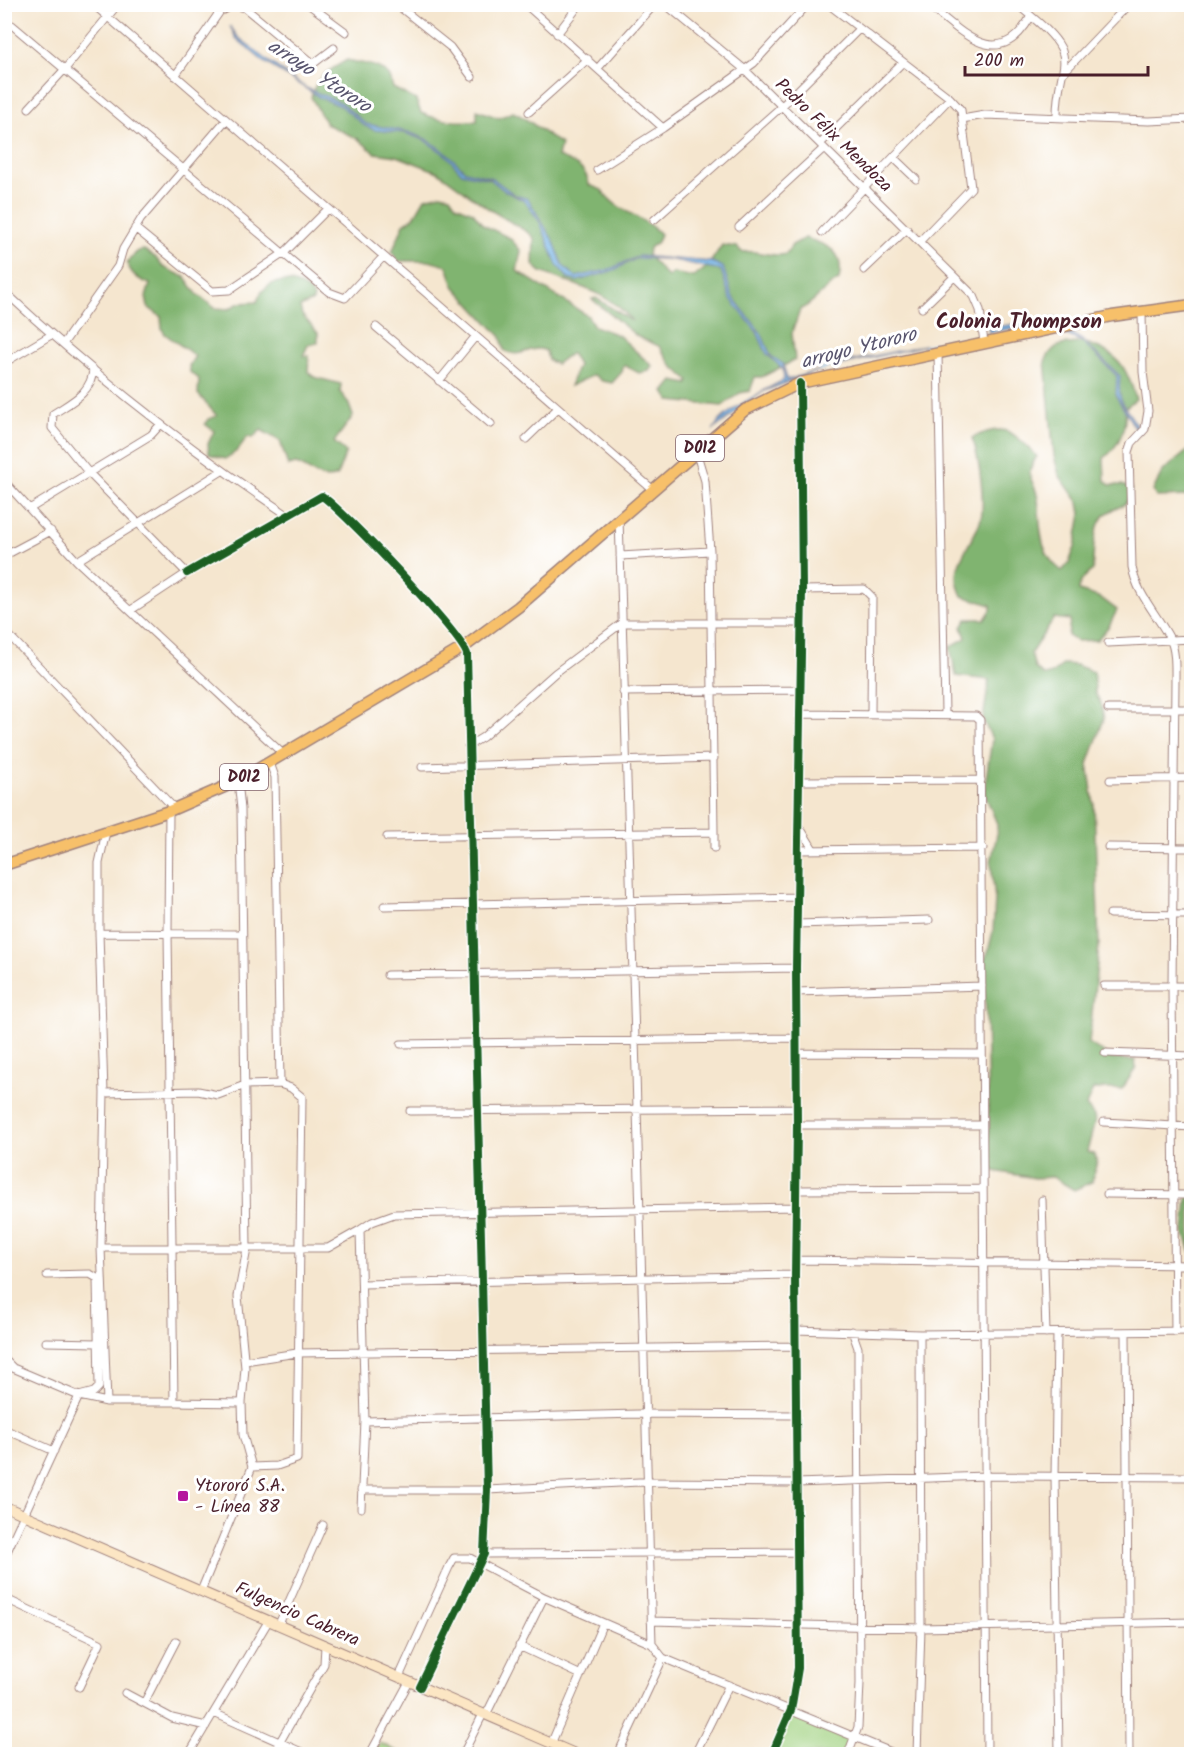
<svg xmlns="http://www.w3.org/2000/svg" width="1196" height="1759" font-family="Kalam,sans-serif">
<style>
.green{fill:#a1d281;stroke:#767856;stroke-width:1.5}
.forest{fill:#80b46f;stroke:#656a4d;stroke-width:1.5}
.water{fill:#76b8eb;stroke:#606c8b;stroke-width:1.5}
.lines{fill:none;stroke-linecap:round;stroke-linejoin:round}
.stream{stroke:#76b8eb;stroke-width:1.5}
.street-casing{stroke:#a0827d;stroke-width:9}
.secondary-casing{stroke:#a0827d;stroke-width:11}
.primary-casing{stroke:#a0827d;stroke-width:13}
.street{stroke:#fff;stroke-width:7}
.secondary{stroke:#fce6c4;stroke-width:9}
.primary{stroke:#f7c06b;stroke-width:10}
.cycleway-casing{stroke:#fff;stroke-width:11}
.cycleway{stroke:#1b5e20;stroke-width:8}
.poi-dot{fill:#b5179e;stroke:#fff;stroke-width:2}
.labels{text-anchor:middle;dominant-baseline:central;stroke-width:6;stroke-linejoin:round;paint-order:stroke}
.shield{fill:#fff;stroke:#80626b;stroke-width:1.5}
.shield-label{font-size:16px;font-weight:bold;fill:#4a1f2b}
.street-label{font-size:18px;fill:#4a1f2b;stroke:#fff}
.poi-label{font-size:18px;fill:#4a1f2b;stroke:#fff;text-anchor:start}
.water-label{font-size:20px;font-style:italic;fill:#59556e;stroke:#fff}
.quarter-label{font-size:21px;font-weight:bold;fill:#4a1f2b;stroke:#fff}
</style>
<rect width="100%" height="100%" fill="#fff"/>
<filter id="ink" filterUnits="userSpaceOnUse"><feTurbulence type="fractalNoise" baseFrequency=".0167" numOctaves="2"/><feDisplacementMap in="SourceGraphic" scale="12" xChannelSelector="R" yChannelSelector="G"/><feConvolveMatrix kernelMatrix="1 2 1 2 8 2 1 2 1" color-interpolation-filters="sRGB"/></filter>
<filter id="wash" filterUnits="userSpaceOnUse"><feTurbulence type="fractalNoise" baseFrequency=".008" numOctaves="4" result="noise"/><feDisplacementMap in="SourceGraphic" scale="24" xChannelSelector="R" yChannelSelector="G"/><feGaussianBlur stdDeviation="1.35" result="paint"/><feColorMatrix in="noise" values="0 0 0 0 0 0 0 0 0 0 0 0 0 0 0 0 0 1.4 0 .05"/><feComposite in="paint" operator="in"/></filter>
<g filter="url(#wash)">
<rect width="100%" height="100%" fill="#f5e6cf"/>
<path class="green" d="M791 1713 852 1738 844 1754H775Z
M380 1743 403 1754H373Z"/>
<path class="forest" d="M347 60C367 65 388 63 393 88L416 100 421 113C440 121 457 122 477 121V110L499 118 513 112C531 120 544 134 561 144L558 157C573 163 587 167 589 185L602 190C616 212 643 215 660 234L657 242 649 248 648 256 668 277 673 273 694 277 708 266 722 245 737 247 742 252C756 249 770 258 786 254L792 245 805 238C830 246 845 251 839 280 823 288 816 302 800 310L792 333 795 360 762 377H755L750 391 740 393 722 406 670 401 664 392 673 381 688 384 689 380 672 366 659 346 638 337 592 299 596 298 632 321C612 293 573 285 541 272L533 265 534 238 529 233 489 209 438 172 397 156 375 153 358 139 326 124 311 97C317 75 328 71 347 60Z
M441 194 450 196 456 205 473 212 483 225 510 238 521 251 517 271 588 316 594 326 618 335 652 366 649 371 639 373 624 365 622 372 612 383 602 381 594 375 570 386 578 365 571 353 556 364 548 360 546 351C532 343 520 361 504 350L501 337 454 286 447 266 429 261H398L392 252 404 224 414 217 425 198Z
M144 250 155 257 163 267 185 277 197 294 215 308 229 309 239 303 257 302C265 274 300 277 314 297L313 301 300 307 302 315 318 333V343L308 345 303 356H309L308 372 314 377 341 384 340 392 348 402 353 416 334 442 346 452 337 476C320 483 310 468 296 464L288 466 280 441 261 430 253 438 247 437 237 451 225 459 209 454 208 444 214 431 205 424 208 419 217 416 198 394 199 379 190 372 189 366 195 356 165 334 162 329 161 317 148 307 146 297 150 284C138 280 130 274 127 262L138 251Z
M1083 342C1118 353 1126 364 1136 399L1125 408C1127 427 1119 447 1104 458L1105 480 1110 485H1122L1132 489C1126 511 1121 503 1106 514 1093 525 1093 554 1093 570 1085 576 1079 581 1079 591L1101 598 1117 610 1109 626 1097 640 1077 641 1068 636 1070 620 1054 618 1031 653 1035 668 1043 675H1050L1064 664 1076 665 1094 672 1095 693 1101 703 1104 719 1088 764 1094 804 1099 945 1089 1043 1113 1059 1135 1060 1136 1068 1122 1089H1093L1086 1106 1094 1116 1095 1121 1087 1152 1094 1154 1097 1161 1092 1182 1074 1190 1053 1177 1035 1178 994 1171 989 1164 986 1010 981 967 988 952 993 931 995 900 991 862 997 834V824L984 792 992 739 983 720 989 680 956 676 950 647 966 638 962 627 967 619H985L991 610V605L962 596C947 565 970 549 980 522 986 504 979 456 972 438 1006 421 1012 432 1037 456 1022 481 1035 477 1038 499 1041 525 1037 553 1062 571L1069 563 1075 547 1081 514 1079 503 1059 475 1054 456 1045 361C1056 340 1062 346 1083 342Z
M1191 448V496L1156 497 1153 491 1162 472Z
M1191 1194V1252L1184 1232 1187 1198Z"/>
<path class="water" d="M230 26 238 37 267 60 306 88 341 103 366 124 408 132 426 139 448 154 465 171 492 178 515 195 528 199 554 242 563 266 576 277 608 270 639 256 712 262 723 267 732 296 761 333 771 356 783 364 787 380 820 370 764 391 714 429C721 413 766 389 784 380L783 369 767 354 757 332 730 298 721 270 668 259 637 258 612 271 577 281 569 279 557 265 540 222 525 201 505 191 490 179 462 173 446 155 424 140 405 133 375 130 365 126 341 106 319 97 263 61 236 38Z
M1057 318V322L989 332 988 328Z
M1064 330 1082 340 1120 376C1116 408 1128 406 1140 432L1138 433 1116 396 1117 376 1083 342 1059 332Z
M925 345 833 367 832 365Z"/>
<g class="lines">
<path class="stream" d="M925 346 935 343
M819 370 832 366"/>
</g>
</g>
<g filter="url(#ink)">
<g class="lines">
<defs>
<path id="street" d="M93 4 652 489
M308 4 346 32
M396 4 450 47 472 77
M525 4 663 128
M665 4 744 69 974 296 980 310 984 343
M828 4 950 98 961 110 971 188 920 241
M927 4C962 32 999 74 1031 16 1085 60 1056 63 1057 117
M1017 4 1031 16
M224 10 233 5 245 8 313 64 334 48
M12 25 329 292 345 298 383 257
M557 34 580 4
M598 68 655 4
M1064 72 1129 4
M175 76 223 7
M29 108 65 69 118 4
M529 112 588 59
M962 119 985 115 1149 121 1192 119
M820 144 902 63
M894 158 916 179
M597 170 663 128 754 63 808 4
M654 220 782 106 858 30
M739 227 824 148
M135 228 212 291 229 290 284 253 328 209
M822 232 950 98
M864 270 907 229
M4 291C92 373 186 447 286 514
M922 308 954 277
M1142 312 1143 372 1148 411 1145 429 1132 443 1129 452 1132 567C1137 595 1157 614 1170 639 1176 651 1175 668 1175 681L1172 986 1175 1332
M376 327 491 424
M63 344 118 266 123 249 141 219 225 121
M938 353 945 713
M4 363 51 335
M93 369C92 393 71 402 53 414L52 428 88 472 187 573 131 610
M439 381 475 337
M526 439 558 408
M696 451 705 481 710 551 714 832
M4 481 77 561 284 755
M31 508 151 435 161 424
M619 518C631 893 642 1269 652 1644L663 1658 896 1754
M4 556 51 531
M620 556 710 551
M77 561 222 471
M187 573 322 496C344 511 460 633 467 654L487 1490 484 1554 420 1687
M802 590 864 589 872 597 871 713
M4 630 174 808
M1108 643 1192 639
M623 692 800 690
M1108 709H1192
M800 714 976 716 980 720 987 1754
M468 746 483 737 555 673 622 623H800
M270 763 275 777 280 1084
M422 767 714 758
M1110 780 1192 778
M238 781 241 809 247 1249 238 1296 245 1368 242 1403
M800 781 981 780
M799 826 813 849
M106 832 99 863V933L104 1093 101 1248 107 1402
M387 837 714 832V848
M1108 847 1192 848
M798 850 983 848
M384 906 797 897
M1110 914 1192 915
M797 924 929 920
M99 933 242 934
M387 975 796 968
M1104 986H1192
M796 992 982 986
M401 1044 796 1038
M796 1053 980 1054
M1105 1053 1192 1056
M104 1093 198 1091 218 1095 245 1085 280 1084 291 1088 302 1097 297 1459 277 1466 252 1467 201 1591
M410 1111 797 1108
M1104 1122 1192 1127
M797 1125H981
M797 1190 983 1189
M1107 1194 1192 1195
M1042 1200 1046 1333
M101 1248H328L360 1230
M796 1260 1192 1265
M362 1284 795 1275
M796 1330 920 1334 1192 1331
M1126 1332 1129 1754
M1057 1333 1055 1477 1059 1754
M46 1342 98 1343
M4 1359 13 1368 79 1396 107 1402H174L168 932 169 811
M245 1361 297 1353 795 1346
M174 1402 242 1403 243 1435 252 1467
M365 1421 638 1414 796 1415
M4 1429 54 1451
M361 1490H487L639 1482 797 1483 985 1476 1192 1477
M361 1508 365 1421 360 1230 372 1222 394 1214 796 1207
M484 1554 798 1552
M4 1558 79 1396 94 1392 99 1387 97 1278 90 1274 47 1275
M4 1598 100 1643 79 1687
M651 1621 921 1628 1192 1622
M279 1624 323 1525
M519 1646 581 1675
M399 1677 449 1567 454 1558H470L544 1597 652 1644
M125 1693 172 1718 206 1726
M144 1703 176 1641
M214 1713 306 1754
M486 1715 544 1597
M551 1744 603 1623
M189 1754 269 1620
M273 1754 324 1664 325 1646
M370 1754 409 1682
M463 1754 483 1714
M618 1754 663 1658
M695 1754 729 1685
M772 1754 791 1710 798 1668 795 1275 797 1125 796 968 802 590 800 383
M848 1754 858 1727 860 1683 858 1367V1348L852 1331
M917 1754 921 1628 920 1334"/>
<path id="secondary" d="M4 1506 576 1754"/>
<path id="primary" d="M4 865 169 811 238 781 464 647 518 607 745 410 800 383 1112 316 1192 305"/>
</defs>
<use href="#street" class="street-casing"/>
<use href="#secondary" class="secondary-casing"/>
<use href="#primary" class="primary-casing"/>
<use href="#street" class="street"/>
<use href="#secondary" class="secondary"/>
<use href="#primary" class="primary"/>
<defs>
<path id="cycleway" d="M187 573 322 496C344 511 460 633 467 654L487 1490 484 1554 420 1687
M772 1754 791 1710 798 1668 795 1275 797 1125 796 968 802 590 800 383"/>
</defs>
<use href="#cycleway" class="cycleway-casing"/>
<use href="#cycleway" class="cycleway"/>
</g>
</g>
<rect class="poi-dot" x="177" y="1490" width="12" height="12" rx="3"/>
<g class="labels">
<g class="shield">
<rect x="676" y="435" width="48" height="26" rx="4.5"/>
<rect x="220" y="764" width="48" height="26" rx="4.5"/>
</g>
<g class="shield-label">
<text x="700" y="448">D012</text>
<text x="244" y="777">D012</text>
</g>
<g class="street-label">
<text transform="translate(833 136) rotate(44)">Pedro Félix Mendoza</text>
<text transform="translate(297 1615) rotate(24)">Fulgencio Cabrera</text>
</g>
<g class="poi-label">
<text x="195" y="1486">Ytororó S.A.<tspan x="195" dy="21">- Línea 88</tspan></text>
</g>
<g class="water-label">
<text transform="translate(319 77) rotate(33)">arroyo Ytororo</text>
<text transform="translate(859 349) rotate(-14)">arroyo Ytororo</text>
</g>
<g class="quarter-label">
<text x="1019" y="322">Colonia Thompson</text>
</g>
</g>
<rect width="1196" height="1759" fill="none" stroke="#fff" stroke-width="24"/>
<path d="M965 66v9h183v-9" fill="none" stroke="#4a1f2b" stroke-width="3"/>
<text x="974" y="66" font-size="18" fill="#4a1f2b" stroke="#ffffff" stroke-width="4.5" paint-order="stroke">200 m</text>
</svg>
